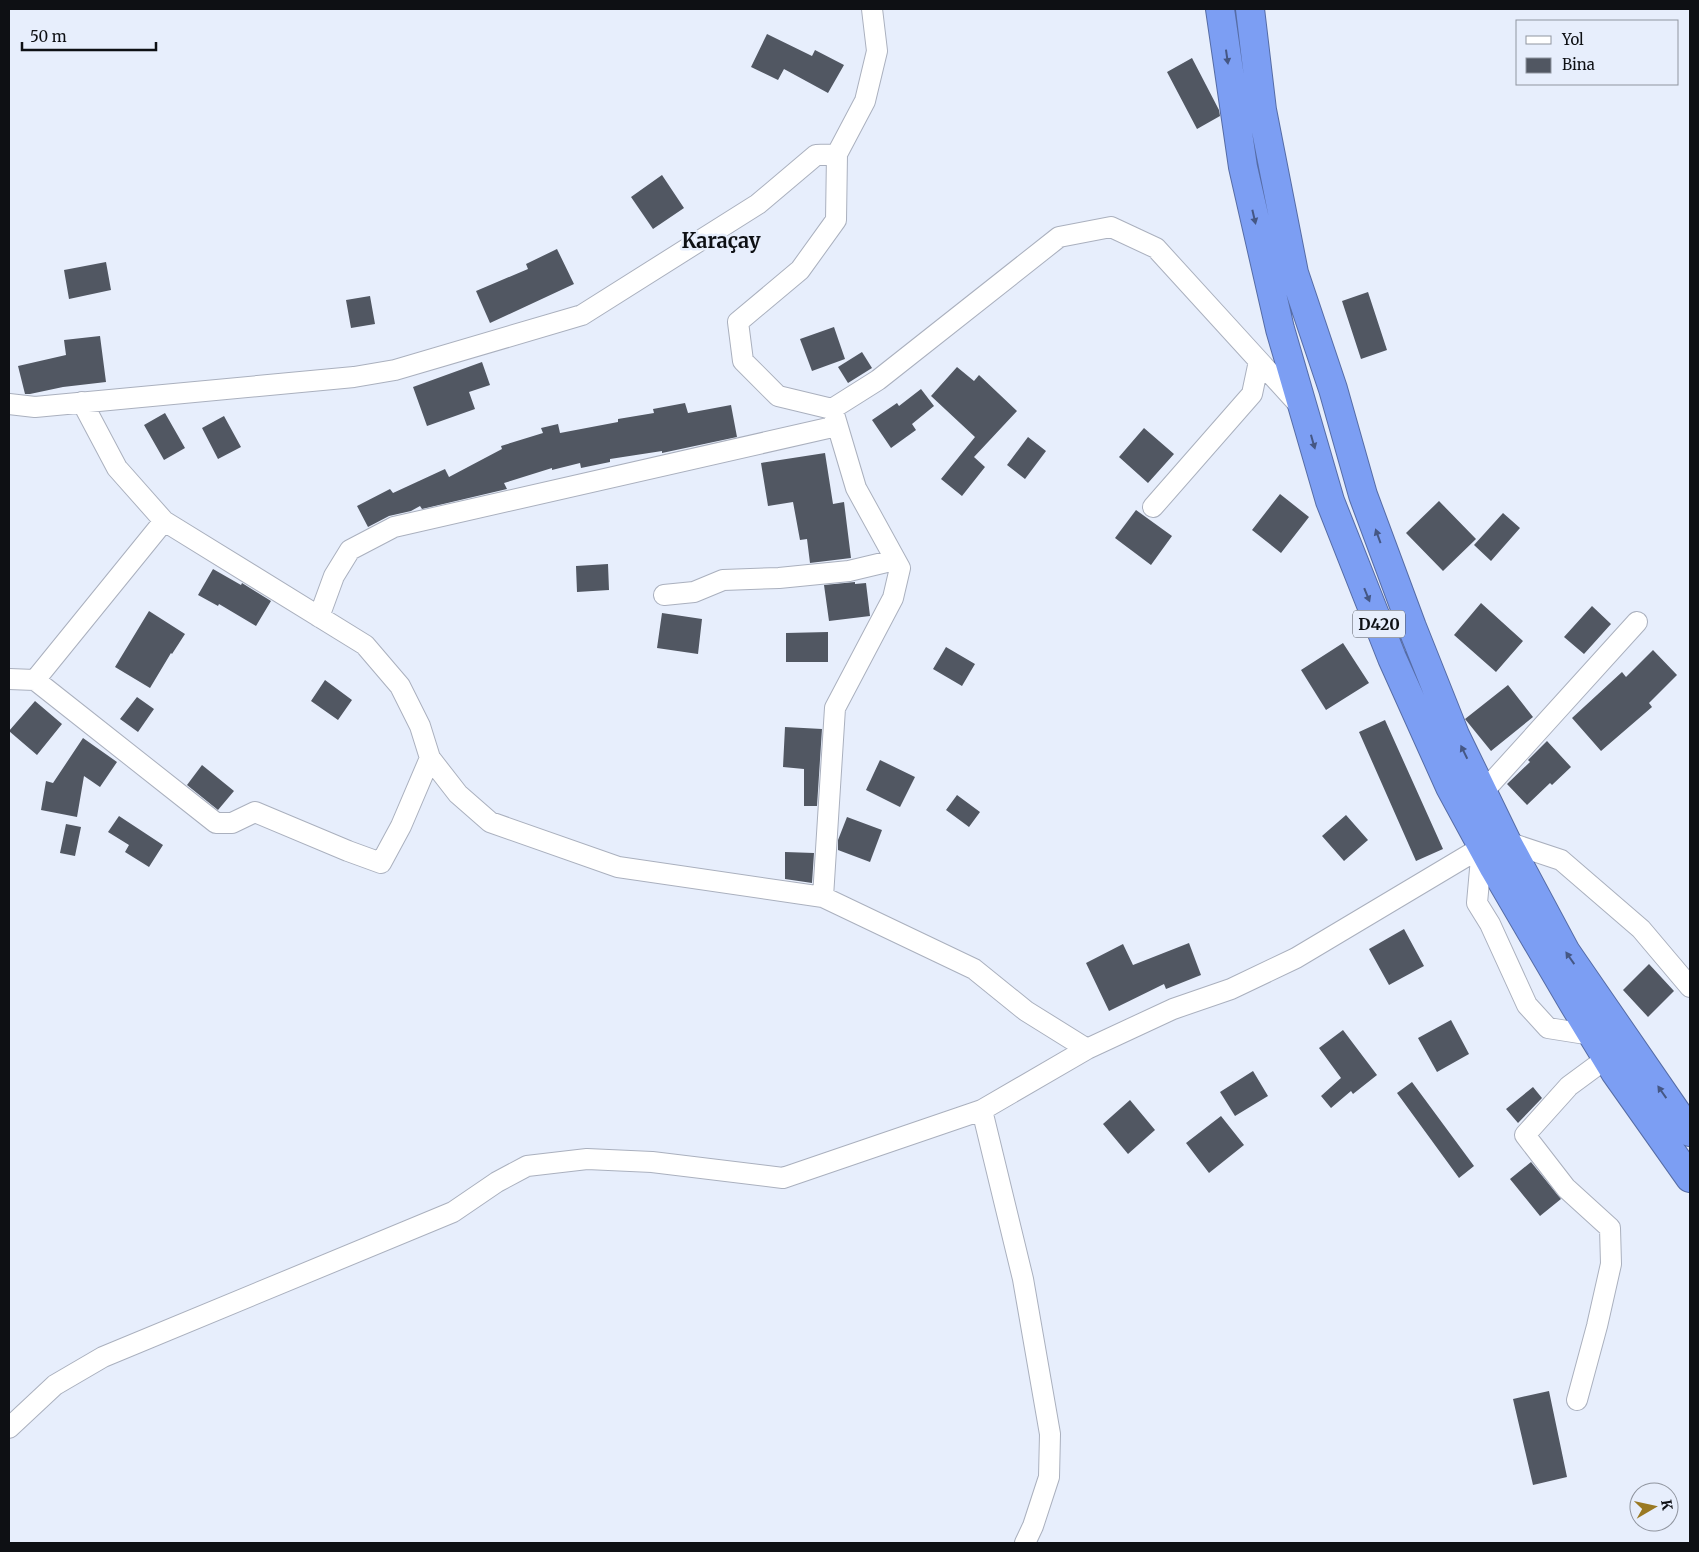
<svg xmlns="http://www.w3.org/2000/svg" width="1699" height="1552" font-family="Merriweather,serif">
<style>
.building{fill:#515762}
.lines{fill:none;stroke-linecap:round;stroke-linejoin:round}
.minor-casing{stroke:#aab0be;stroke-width:22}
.highway-casing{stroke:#566ca5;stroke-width:30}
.minor{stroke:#fff;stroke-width:20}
.highway{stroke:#7c9ef3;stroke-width:28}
.oneway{fill:#455784}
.labels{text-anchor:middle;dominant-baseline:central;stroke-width:5;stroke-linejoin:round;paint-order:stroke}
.shield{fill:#e7eefc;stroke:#4f535a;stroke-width:1}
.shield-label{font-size:16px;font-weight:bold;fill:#0e1014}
.quarter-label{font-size:20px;font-weight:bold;fill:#0e1014;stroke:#e7eefc}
</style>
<rect width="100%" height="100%" fill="#e7eefc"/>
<path class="building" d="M767 34 812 56 815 50 844 65 828 93 784 69 778 80 751 67Z
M1192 58 1219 110 1220 116 1197 129 1167 72Z
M662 175 684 208 653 229 631 197Z
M557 249 574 284 490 323 476 291 528 269 526 264Z
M106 262 111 290 69 299 64 270Z
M1368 292 1387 350 1361 359 1342 301Z
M370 296 375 324 351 328 346 300Z
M834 327 845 359 812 371 800 339Z
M100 336 106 382 63 387 30 394H25L18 366 66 355 64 340Z
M862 352 872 368 848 383 838 367Z
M482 362 490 385 469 392 475 409 427 426 413 387Z
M957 367 974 381 979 375 1017 411 974 457 985 467 962 496 941 479 975 437 931 396Z
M921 389 934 406 912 424 916 430 891 448 872 420 897 403 899 406Z
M685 403 688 413 731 405 737 437 662 453V451L610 459V462L581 468 580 463 552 470V468L504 483 507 489 422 509 420 506 411 511 389 516 368 527 357 506 390 489 393 493 445 469 449 477 502 449 501 446 543 433 541 428 558 424 560 433 618 422V419L654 413 653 409Z
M165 413 185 448 164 460 144 425Z
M224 416 241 447 218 459 202 428Z
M1144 428 1174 454 1148 483 1119 457Z
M1028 437 1046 451 1025 479 1007 465Z
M825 453 833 504 844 502 851 558 810 563 807 539 800 540 793 502 768 506 761 463Z
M1280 494 1309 517 1281 553 1252 530Z
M1439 501 1476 539 1443 571 1406 533Z
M1136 510 1172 536 1151 565 1115 538Z
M1503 513 1520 528 1491 561 1474 545Z
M608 564 609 590 577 592 576 566Z
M213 569 241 585 242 583 271 601 256 626 219 604 218 606 198 595Z
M855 582V584L866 583 870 616 829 621 824 585Z
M1481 603 1523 641 1496 672 1454 635Z
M1592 606 1611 624 1584 654 1564 637Z
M149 611 185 634 172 654 171 653 150 688 115 667Z
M662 613 702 619 698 654 657 648Z
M828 632V662H786V633Z
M1343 643 1369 683 1326 710 1301 670Z
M946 647 975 664 962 686 933 669Z
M1653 650 1677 675 1649 703 1652 707 1601 751 1572 718 1622 672 1626 677Z
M325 680 352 700 338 720 311 701Z
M1508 685 1533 717 1491 751 1465 719Z
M137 697 154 709 138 732 120 719Z
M35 701 62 724 37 755 9 731Z
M1385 720 1443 849 1416 861 1359 732Z
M785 727 822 729 817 806H804V769L783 767Z
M83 738 117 762 100 787 84 776 77 817 41 810 46 781 53 783Z
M1547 741 1571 767 1552 785 1550 783 1527 805 1507 784 1530 762 1528 760Z
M880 760 915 777 900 807 866 790Z
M202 765 234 791 218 810 187 785Z
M957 795 980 812 969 827 946 810Z
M1346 815 1368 840 1344 861 1322 836Z
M119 816 163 845 149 867 125 852 129 845 108 832Z
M847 817 882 830 870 862 838 850V840Z
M66 824 81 827 75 856 60 853Z
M785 852 814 853 812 883 785 879Z
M1404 929 1424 966 1389 985 1369 949Z
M1189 943 1201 975 1166 989 1164 984 1109 1011 1086 963 1123 944 1133 965Z
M1649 964 1674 991 1648 1017 1623 990Z
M1451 1020 1469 1054 1437 1072 1418 1038Z
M1343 1030 1377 1075 1353 1094 1351 1091 1331 1108 1321 1096 1341 1078 1319 1048Z
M1253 1071 1268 1096 1235 1116 1220 1092Z
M1412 1082 1474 1166 1459 1178 1397 1093Z
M1533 1087 1542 1098 1518 1123 1506 1109Z
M1130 1100 1155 1130 1128 1154 1103 1124Z
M1221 1116 1244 1145 1209 1173 1186 1143Z
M1531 1162 1561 1199 1540 1216 1510 1179Z
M1549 1391 1567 1477 1533 1485 1513 1399Z"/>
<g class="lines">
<defs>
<path id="minor" d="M837 154 865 101 877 51 872 9
M82 402 117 468 164 521 365 645 400 686 420 726 430 758 458 794 490 822 618 867 823 897 974 969 1026 1011 1087 1049
M9 404 35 407 354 377 395 370 582 315 758 204 816 155 837 154 836 220 800 270 738 322 743 361 778 396 832 409 878 380 1059 237 1111 227 1156 248 1301 407
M1153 507 1252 394 1259 361
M664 595 694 592 723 580 779 578 849 571 895 560
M319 617 334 576 350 550 394 527 837 426
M9 679 35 680 216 823H232L255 812 348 851 381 863 401 826 430 758
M35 680 164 521
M1483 792 1637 622
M1507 842 1561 860 1641 929 1690 987
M1482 847 1477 903 1490 924 1527 1005 1548 1028 1592 1035
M823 897 835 708 893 598 900 568 856 488 834 414
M982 1110 1023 1279 1050 1434 1049 1477 1033 1526 1025 1543
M1577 1400 1597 1326 1611 1264 1610 1228 1566 1188 1525 1135 1569 1086 1607 1058
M9 1428 55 1385 103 1357 453 1212 497 1182 527 1166 587 1159 652 1162 783 1178 982 1110 1087 1049 1173 1009 1231 989 1296 958 1482 847"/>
<path id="highway" d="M1220 9 1243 167 1280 329 1330 501 1392 658 1450 787 1494 868 1573 1003 1615 1072 1690 1178
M1250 9 1262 110 1294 273 1333 389 1363 495 1412 627 1455 735 1507 842 1566 952 1690 1132"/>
</defs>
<use href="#minor" class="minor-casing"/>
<use href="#highway" class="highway-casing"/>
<use href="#minor" class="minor"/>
<use href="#highway" class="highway"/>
</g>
<defs><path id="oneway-solid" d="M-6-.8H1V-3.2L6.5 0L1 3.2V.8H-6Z" transform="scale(1.25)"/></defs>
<g class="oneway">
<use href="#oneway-solid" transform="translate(1227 57) rotate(82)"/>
<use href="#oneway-solid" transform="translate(1254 217) rotate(77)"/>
<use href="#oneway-solid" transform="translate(1313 442) rotate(74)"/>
<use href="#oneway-solid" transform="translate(1378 536) rotate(-110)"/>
<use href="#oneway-solid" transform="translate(1367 595) rotate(68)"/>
<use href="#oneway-solid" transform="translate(1464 752) rotate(-116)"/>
<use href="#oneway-solid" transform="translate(1570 958) rotate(-125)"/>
<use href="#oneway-solid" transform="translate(1662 1092) rotate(-125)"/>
</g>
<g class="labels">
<rect class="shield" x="1353" y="610.5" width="52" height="27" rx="4"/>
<g class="shield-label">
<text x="1379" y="624">D420</text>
</g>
<g class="quarter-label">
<text x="721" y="240">Karaçay</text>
</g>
</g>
<rect width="1699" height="1552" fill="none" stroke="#0e1014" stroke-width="20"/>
<rect x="1516" y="20" width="162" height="65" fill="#e7eefc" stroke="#90959f"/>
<rect x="1526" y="36" width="25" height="8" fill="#ffffff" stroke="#90959f"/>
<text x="1562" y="45" font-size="15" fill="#0e1014">Yol</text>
<rect x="1526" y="58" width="25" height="15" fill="#515762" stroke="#90959f"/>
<text x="1562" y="70" font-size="15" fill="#0e1014">Bina</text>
<g transform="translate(1654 1507) rotate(81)"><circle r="24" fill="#e7eefc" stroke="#90959f"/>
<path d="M0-4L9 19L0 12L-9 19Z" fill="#9a7923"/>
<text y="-8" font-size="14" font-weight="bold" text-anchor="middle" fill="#0e1014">K</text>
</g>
<path d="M22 42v8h134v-8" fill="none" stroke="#0e1014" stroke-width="2.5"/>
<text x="30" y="42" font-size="15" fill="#0e1014" stroke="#e7eefc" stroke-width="4" paint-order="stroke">50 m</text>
</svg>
